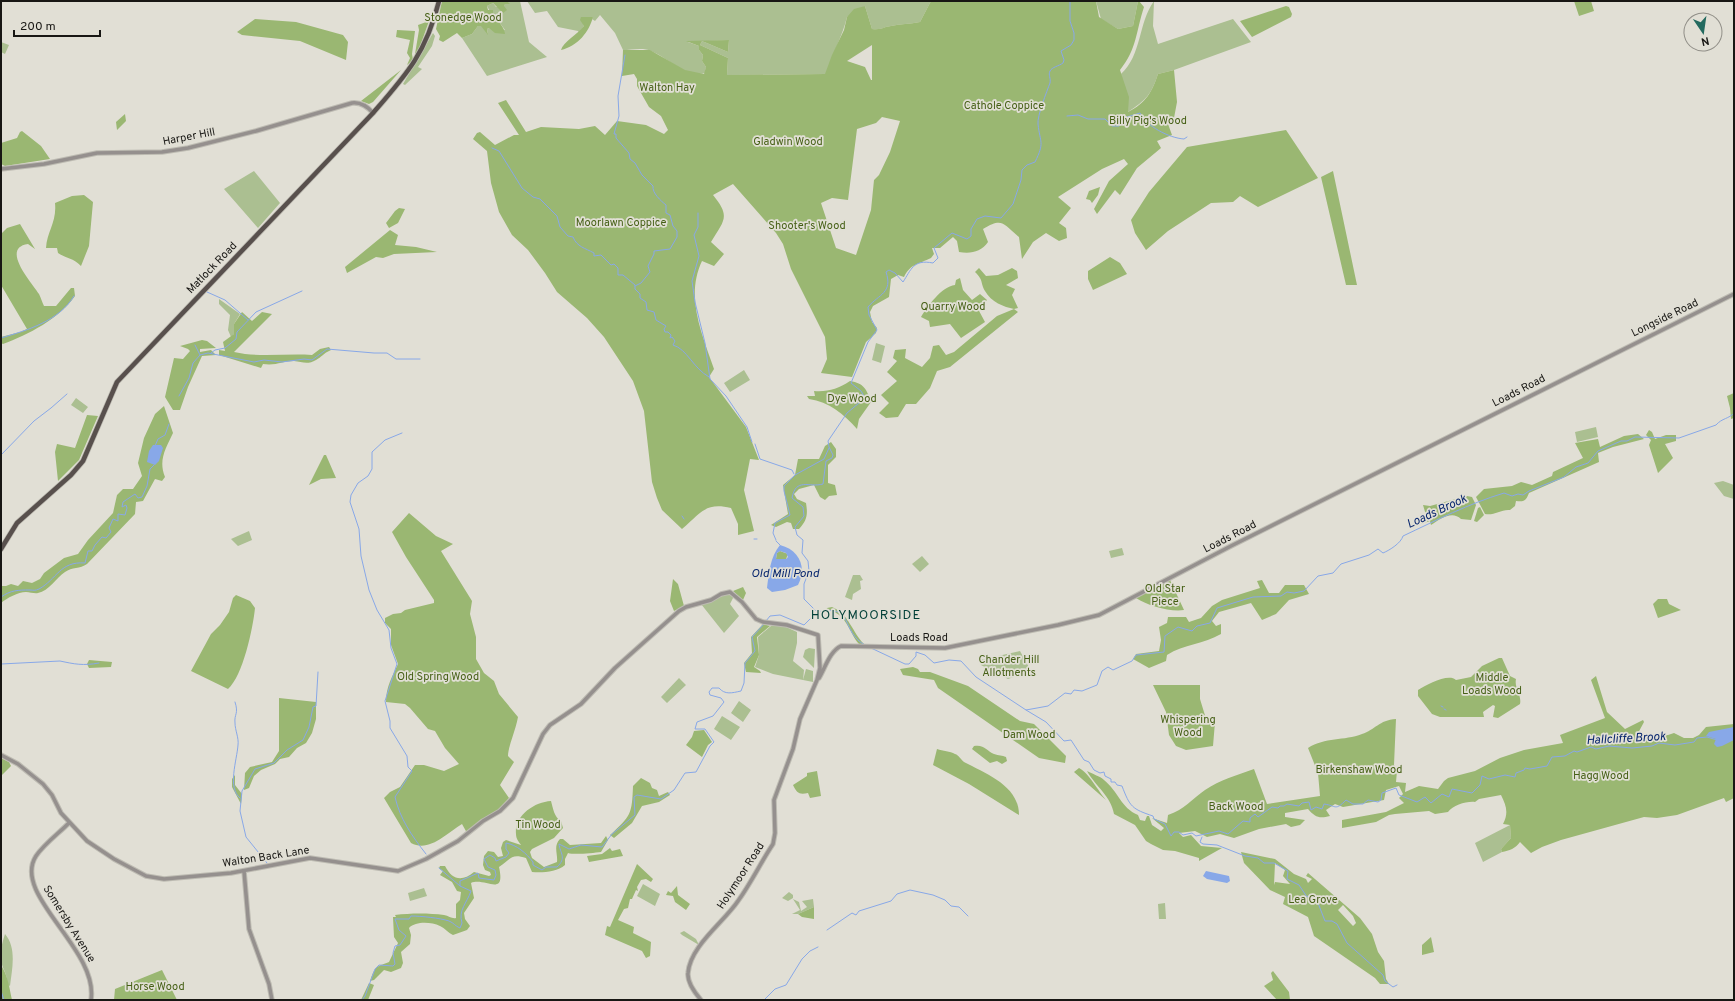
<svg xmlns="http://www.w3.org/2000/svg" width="1735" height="1001" font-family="Overpass,sans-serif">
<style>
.green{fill:#abbf91}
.forest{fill:#9ab772;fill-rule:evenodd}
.water{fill:#88a8e8;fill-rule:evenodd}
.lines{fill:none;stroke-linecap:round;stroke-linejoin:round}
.stream{stroke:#88a8e8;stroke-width:1}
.minor-casing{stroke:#bdbbb2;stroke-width:5.5}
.major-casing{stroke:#bdbbb2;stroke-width:6}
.minor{stroke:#95908e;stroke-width:3.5}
.major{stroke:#58504d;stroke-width:4.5}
.labels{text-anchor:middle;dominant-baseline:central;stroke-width:3.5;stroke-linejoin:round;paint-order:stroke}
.park-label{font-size:11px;fill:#466016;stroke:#e1dfd5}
.street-label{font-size:11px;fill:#181714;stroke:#e1dfd5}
.water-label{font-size:12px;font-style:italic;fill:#07256d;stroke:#e1dfd5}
.quarter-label{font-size:13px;letter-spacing:1px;fill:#003f37;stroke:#e1dfd5}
</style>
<rect width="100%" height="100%" fill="#e1dfd5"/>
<path class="green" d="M507 1H520L529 42 547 57 487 76 462 38 472 34 478 26 482 25 488 34 487 29 489 28 505 30 497 19 493 17 487 6 493 3 496 7 504 6 505 3 509 4Z
M527 1H931L920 22C910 24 900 24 891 26 882 27 884 30 872 29L865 6 847 17C842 37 832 55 826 74L727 75 728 58 700 45 702 41 728 52 729 40 688 42 699 46V50L703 55 702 61 706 67 705 73C687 79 667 57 651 51 643 47 631 50 623 50L615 33 600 15 595 21 592 19 593 17H581L584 26 579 33 578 31 558 27 547 11 535 13Z
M1096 1H1138L1133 26 1118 29 1101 19Z
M1154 1 1153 26 1158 44 1233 19 1251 42 1174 70 1158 74C1151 95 1146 100 1128 112L1121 74C1142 55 1138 23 1154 1Z
M433 33 435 36 432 46 418 67 422 69 405 85 403 84Z
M1 42 9 45 5 54 1 52Z
M254 171 280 203 258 228 224 189Z
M219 299 240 314 234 324V334L231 337 228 330 230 315 219 304Z
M876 343 885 346 881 363 872 360Z
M744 370 750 380 730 392 724 383Z
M76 398 88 407 83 413 71 405Z
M1596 427 1598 437 1577 442 1575 432Z
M1723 481 1734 485V499L1724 496 1714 483Z
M249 531 252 540 238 546 231 539Z
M1122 548 1124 555 1111 558 1109 551Z
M922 556 929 564 920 572 912 564Z
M853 575H860L863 580 860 581 861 589 853 594 852 600 845 597Z
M730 593 734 596 730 604 739 616 724 633 701 604Z
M771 626H784L797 632V643L793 661 804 670 803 680 773 674 755 667 759 655 758 637Z
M809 648 815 649 814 668 803 657 805 650Z
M1020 651 1031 671 1008 679 981 665 980 660Z
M806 669 813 671V682L803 680Z
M679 678 686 685 667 703 661 697Z
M739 701 751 710 743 722 731 713Z
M722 716 740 727 731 740 714 729Z
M1510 825 1511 838 1501 849 1502 852 1483 862 1475 843Z
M643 884 660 894 655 906 637 896Z
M424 888 427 896 410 901 408 893Z
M789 892 793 895V898L788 901 782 898Z
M793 899 799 902 801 911 807 907 802 901 813 899 814 907 798 914H792L800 910Z
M1165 903 1166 919H1159L1158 904Z
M684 931 696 939 699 945 682 935 680 933Z
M5 934C17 948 12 969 10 986L7 984C8 974 2 969 1 960 0 951 2 943 5 934Z"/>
<path class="forest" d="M442 1H507L510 4H505L504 6 507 10 503 13 493 3 487 6 488 10H493V17C498 19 505 29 505 34L495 33 489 28 487 29 488 35 481 26H478L472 34 462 38 457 33 443 42 439 40 440 36 436 29Z
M931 1H1096L1099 17 1118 29 1133 26 1138 1H1139L1144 7C1136 31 1137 49 1120 70L1129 97 1128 112C1146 103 1152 92 1158 74L1174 70 1177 102 1174 118 1168 124 1172 135 1157 141 1161 148 1137 168 1120 195 1115 190 1097 214 1094 209 1109 181 1128 164 1124 159 1102 169 1058 197 1071 208 1059 223 1066 228 1067 238 1059 241 1046 233 1033 242 1022 259 1019 237C1003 224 1003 217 983 229L988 242C981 252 971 254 959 252L957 241 953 237 940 248H932L934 254 931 258C919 264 910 264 904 277L898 275 891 279 889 297 873 306 870 312 872 322 877 328 876 333 866 342 852 377 821 373 827 359 825 337 791 269 783 244 776 233 733 184 713 195C731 217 724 220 711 242L724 254 714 266 702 261C685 297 702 334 714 369L709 377 746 427 759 460 750 459 744 490 754 531 738 535V524L731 508C705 502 701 513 682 529L662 510 657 498 652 482 644 411 633 381 604 337 587 318 557 292 545 273 528 250 512 235 499 212 491 183 487 151 473 139 477 133 480 132 495 145 514 135H519L498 103 506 100 526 132 541 127 579 129 595 126 605 135 617 121 646 125 664 134 668 130 661 116 649 107 637 86V79L634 74 622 76 623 50H650L685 70 704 74 706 67 702 61 703 55 699 50V46L686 41 729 40 728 52 702 41 700 45 728 58 727 75 825 74 832 55 844 30 847 17 854 9 865 6 872 29C883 30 882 27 891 26 900 24 910 24 920 22ZM872 45V80H871L865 67 847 61ZM882 117 900 121 890 152 879 175 874 180 871 210 856 255 836 248 821 203 832 198 848 200 857 129 876 123Z
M1574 1H1591L1594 11 1579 16Z
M1286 6 1289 7 1292 14 1291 17 1252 37 1240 21Z
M581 17H593C589 32 578 46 561 50 563 42 578 34 584 26L580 20Z
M255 19 296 22 343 35 348 42 346 60 300 41 242 35 237 32Z
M429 21 418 52 415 54 419 30 418 25Z
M397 30 415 31 412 54 413 60 407 65 410 58 407 53 410 40 396 37Z
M401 70 373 102 369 104 361 101Z
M125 114 126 121 117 130 116 122Z
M1286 130 1318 178 1258 207 1240 196 1233 202 1211 203 1168 231 1146 250 1135 233 1131 220 1149 192 1187 147Z
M22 131 41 146 50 159 5 166 1 164V143L17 138 20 132Z
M1333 171 1357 285H1346L1321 177Z
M1100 187 1098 195 1092 203 1090 200 1086 199 1089 191Z
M84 195 93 202 89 246 81 266C72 257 67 259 58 253L57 248H46C47 231 57 222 55 203L72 196Z
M399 208 405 209 398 223 389 228 386 223 395 211Z
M20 224 35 249 28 244C0 248 32 283 39 294 41 298 42 302 44 306H56L71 288H74L75 296C60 318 28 335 3 344L1 343V337L20 332 27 329 1 285V234L7 228Z
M390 230 398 235 395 245 416 247 437 252 394 254 383 258 376 257 347 273 345 267Z
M1110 257 1120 263 1127 274 1093 290 1088 279V271Z
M979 268 986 276 998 275 1012 268 1017 271 1018 278 1006 285 1015 289 1012 295 1018 308 1014 309 1018 312 950 367 937 371 930 388 916 404H906L898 417 886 418 879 413 889 403 881 395 897 381 887 372 897 361 893 358 895 350 906 349 905 358 922 367 930 358 933 346 939 345 946 355 954 352 997 316 1014 309C1004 307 991 302 985 291 980 282 984 281 975 272Z
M960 278 963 290 972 300 980 294 987 300 978 309 985 322 961 338 950 324 930 327 929 321 921 317C928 306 941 287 955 285L956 280Z
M242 312 252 321 262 312 272 314 234 352C260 358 286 353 312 355L320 349 329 347 331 350C322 354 322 357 316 360 308 365 302 362 294 361 283 361 276 366 263 364L261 368 219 355V350L225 351 223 342 234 334V324Z
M202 340 207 341 216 348 200 349V352L211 350 216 355 202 356 188 387 180 410H173L165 397 174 358 183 359 190 351 188 349 180 346Z
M850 381C864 383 867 390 871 402L859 419 857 429C844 414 829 402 809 399L807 396H815L814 391C828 392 838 389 850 381Z
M1734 393V418L1731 419 1730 408 1727 396Z
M164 406 173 433C166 448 158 460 165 477L162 481 155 479 143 501 136 502 135 514 87 564C80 569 72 567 65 572 56 578 49 591 38 593 35 594 30 592 26 592 18 592 7 598 1 603V586H6L11 584 18 586 23 581 32 583 40 579 44 573 64 558 78 554 88 540 113 513 117 495 123 489H133L142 476 138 463 144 438 155 414Z
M87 415 98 416 79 460 58 481 55 452 57 444 75 448Z
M1649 430 1652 432 1655 439 1666 435H1676V441L1665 444 1673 458 1658 473 1649 445 1651 440 1646 435Z
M1638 434 1644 439 1613 447 1598 453 1599 462 1529 493C1526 501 1524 502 1516 501L1515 506 1510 510C1501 509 1494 516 1485 514L1476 497 1484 489 1512 486 1521 482 1532 485 1552 476 1553 472 1583 458 1575 443 1598 439 1600 447 1624 436Z
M831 442 836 449V457L828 465V483L835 485 837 495 829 496 825 500 820 497 814 485 799 489 794 494 797 499 806 503C808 515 807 520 799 529H793L791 523 787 522 776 527 771 525 788 514 783 485 795 475 798 459H819L825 446Z
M324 455H326L336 478 321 479 309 485Z
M1467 496 1472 497 1476 505 1471 520 1461 519C1452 510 1440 519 1431 525L1430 521 1421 524 1420 520 1426 515 1423 505 1430 506Z
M1480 507 1484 515 1477 522 1474 521 1478 508Z
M409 513 436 536 453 544 441 551 472 601 470 614 476 637V659L484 673 494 681 499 694 518 717C516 729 508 747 508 756L514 762 500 785 509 798 498 810 467 833 462 824C447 833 429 853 411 843L384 798 390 792 400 787 415 765H424L444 771 459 764 445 748 435 731 428 729 410 708 405 704 386 702C386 687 392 677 398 664L391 645V629L385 623V618L393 614 401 613 405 610 434 603V600L406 557 392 532Z
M780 551 788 554 786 559H776L777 553Z
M673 579 678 584 684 606 674 611 670 601Z
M1170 580 1184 610C1170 612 1148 606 1136 598Z
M1262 580 1269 593H1279L1285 585H1304L1309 594 1289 600 1276 614 1262 620 1251 603 1219 612 1212 621 1216 626 1221 624V634C1204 644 1184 644 1167 655L1166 661 1149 668 1133 659 1136 654 1159 651 1161 640 1159 627 1167 623 1168 617H1186L1189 622 1201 618 1212 606 1222 600 1260 588 1257 581Z
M743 587 746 593 743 600 733 591Z
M236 595 250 601 255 608C253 628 243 676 228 689L191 671 211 634 220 625 229 612 233 598Z
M1658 599H1667L1669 604 1681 610 1658 618 1653 604Z
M832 607C849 614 852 632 864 644H859C849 633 845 609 826 611L827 608Z
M763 624 770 626 757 637 759 655 754 667 760 671 761 673 746 672 744 663 752 653 751 637Z
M1499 658H1502L1510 676 1516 679C1514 688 1522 695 1520 704L1498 718 1493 717 1495 706 1493 705 1483 712 1484 717H1440L1432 714 1418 696V690C1427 685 1448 673 1456 680L1471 677 1482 666Z
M89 660 112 662 111 667 89 668 87 664Z
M913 667 918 669 920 672H930L968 686 1020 721 1034 724 1066 756 1065 763 1039 758 938 688 934 680 903 675 900 669Z
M1596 676 1607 712 1625 729 1643 720 1644 722 1637 735H1668L1674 733 1684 738H1693L1699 735 1706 727 1734 724V798L1726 802 1724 798 1677 815 1657 818 1644 817 1561 840 1542 847 1531 853 1520 842C1516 848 1509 851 1502 852L1501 849 1511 838 1510 825 1503 824C1509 813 1506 805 1501 795L1479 799 1475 802C1467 801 1453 805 1448 812L1435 814 1429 811 1395 814 1389 815 1376 822 1342 828V820L1386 812 1404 803 1399 798 1403 794 1399 786 1386 790 1384 800 1343 807 1335 804 1326 810 1330 816C1319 819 1315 817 1308 809L1285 813V817L1305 820 1300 825 1291 827 1286 824 1259 829 1234 838 1220 834 1207 837 1195 831 1179 833 1183 837 1191 835 1201 846 1222 848 1199 861V858L1175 851 1163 850 1151 844 1146 841 1135 825 1114 814C1111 796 1096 787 1087 771 1092 774 1100 776 1104 780 1118 791 1121 808 1138 815L1140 820 1145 821 1147 816H1149L1152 825 1161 831 1164 828 1152 818 1167 823 1168 815C1184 810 1192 799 1205 790 1220 780 1237 775 1254 769L1267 804 1320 796 1318 773 1308 748C1325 737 1344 741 1362 734 1375 730 1379 720 1396 719L1394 765 1397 771 1396 782 1406 783 1405 792 1419 786 1438 789 1444 781 1448 778 1475 771 1500 758 1524 750 1563 743 1560 735 1605 718 1591 680Z
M1153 685H1200V699L1207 722H1215L1213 746 1186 750 1176 746 1169 735 1166 712Z
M279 698 316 702V719L312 733 306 743 297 748 289 757 280 759 275 764 261 770 254 776 249 788 244 790 245 773 250 767 272 762 279 751Z
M704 730 712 742 708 745 702 757 686 745 692 737 694 731Z
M974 746C984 744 987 751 994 754 999 756 1002 755 1006 757L1007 761 1002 764 997 761 990 763 972 749Z
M937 749C943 751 950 751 955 754 959 755 961 760 964 762 987 774 1019 786 1019 815L969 784 933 765Z
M1 758 9 762 11 766 1 776Z
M1079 768C1088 772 1099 792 1106 800L1074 772Z
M817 771 821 796 810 798 808 793C799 795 797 793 793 785L807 776V773Z
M235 775V785L242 794 241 804 232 787V779Z
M641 778 650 783 652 788 657 790 659 796 668 792 670 795 659 802 642 806 632 823 614 838 610 835C631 816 632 814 633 786Z
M551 801C553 808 554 817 561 821L563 828 554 838 532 849 530 852 532 858 544 867 557 862C558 854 553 846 560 839H563L570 845 601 843 606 836 608 840 601 852C593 853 574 855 568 853L565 859V865C557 872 542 873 532 872L526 858C511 853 511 859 499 867 506 898 485 877 471 883L474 898 464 913 465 919 470 926 467 930 453 935C448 933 445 928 440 926 431 922 416 921 409 928L411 935 410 944 401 952 403 963 401 968 391 972 384 970 374 980 370 981C375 967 375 967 389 962L398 943 394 937 393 917H396L395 915C411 913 429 913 444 915 449 916 452 919 456 918V904L460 900 461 892 457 891 452 882 440 875 443 871 439 868 440 866H445C452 880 462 882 474 872L489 876 491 875 490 872 485 870 483 865 484 856 488 851 494 852 498 857 503 856 501 848 503 842 506 840 521 845C519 842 516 839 516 834 514 816 534 802 551 801Z
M610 848 612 851 620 849 623 856 589 862 587 856 602 854Z
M1241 852 1275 859 1294 874 1306 879 1308 883 1312 879 1306 876 1308 873 1360 918 1372 934 1378 952 1384 961 1386 979 1389 984H1380L1375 978 1314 936 1308 917 1283 904 1285 897 1270 890 1244 863ZM1275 863 1285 870 1283 876 1290 884 1275 882 1274 885ZM1343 905 1353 916 1356 923 1353 926 1338 910Z
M637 864 653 879 651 882 646 879 641 880 637 887 638 891 636 890 632 899H630L628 908 624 909 618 920 634 927 633 933 651 942 650 956 646 958 642 951 605 935 607 926 610 927Z
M677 886 678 895 690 904 686 910 675 902 673 896 666 895 668 891 671 893Z
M814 907V919L802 917 798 914Z
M1431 937 1434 952 1422 955V945Z
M1 965C8 976 9 987 12 1000H1Z
M162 970 177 1000H114L115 989Z
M1273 971 1289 992 1290 1000H1277L1264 986 1273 980 1271 973Z
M369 983 374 985 368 1000H361Z"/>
<path class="water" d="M153 445H161L163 448 159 461 155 465 147 462 149 451Z
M780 545C800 550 807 568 798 585L785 590 772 592 767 588C769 573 770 557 780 545ZM780 551 786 553 788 557 786 559H776L777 553Z
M1734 727V740L1722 746 1717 747 1714 744 1716 739 1706 736 1709 732Z
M1206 871 1229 876 1230 881 1227 883 1207 879 1203 876Z"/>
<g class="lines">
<path class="stream" d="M625 55 618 96 619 116 614 134H616V138L629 153 630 159 635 163 642 175 653 186C652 193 661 201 666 205V213L670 215 673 226 677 231V237L670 249 654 251V254L648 266 650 272 641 283 635 286
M1067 116 1078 115 1088 119H1105L1112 126H1119L1127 117 1140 113C1146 126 1169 138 1184 139L1187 137
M492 148 499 151 522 188 533 197 540 199 557 216 560 227 568 236 573 237C577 247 585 248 594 253V256L601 255 611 265 614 264 618 268V275H623L635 285V289L640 294V298L646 302 647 310 654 312 656 320 666 326 664 329 665 332H668L671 335 670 338 672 337 675 341 673 345C687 349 693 368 709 377
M698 213V227L694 235 699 256 692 281 695 302 705 343 710 379 726 396 747 427 752 442
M207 292 225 300 248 320
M1 338C28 330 59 321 74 296
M195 345 200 355
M211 353 215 350 225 348 236 339 237 332 256 312 302 291
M179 396 189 378 193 363 200 355 208 353 254 362 264 360 282 362 304 359 312 360 327 349 374 353H387L396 359H420
M402 433 385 440 372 452V469L368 476 358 483 351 495 350 502 359 529 361 556 369 590 377 610 389 630 391 648 397 664 385 701 390 721V728L407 756 408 767 412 771 395 797C400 819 412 836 426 854
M755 444 760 459 792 470 794 474
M155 446 158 439 165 435 169 424
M1 455 34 421 51 408 67 394
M682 516 684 519
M754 539H757
M776 540 773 533 775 523 790 515 784 491V486L795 475 824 459 829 448
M776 541 780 545
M1 597C11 590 18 590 30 590 33 590 35 591 39 589 57 579 60 561 85 563L88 551H92L95 545 102 537 106 538 111 532 109 528 113 519 118 521V514L125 515 127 508 126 505 122 507 123 502 135 494 138 498 142 497 147 486 150 469 154 465
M817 612C855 603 840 632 865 645
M766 621 770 616 780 615 804 625 817 612 804 599V584L809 571 808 561 802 553 803 540 797 535 795 527 804 516 803 507 792 498C796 477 809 488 823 484L826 461 832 458 833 455 829 447 828 441 847 413 865 398 861 391 851 383 868 342 877 330 869 315 868 307C879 294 893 293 886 272L889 270 895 273 903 282C911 270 913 259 933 263L938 258 934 248 952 233 967 239 971 236V229L977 219 985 216 1001 218 1013 204 1021 180 1022 170 1027 165 1035 162C1045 142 1040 143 1038 124 1037 116 1047 91 1050 83 1051 78 1048 75 1050 71 1052 67 1059 66 1063 63L1064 60 1061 51 1071 45 1074 40V33L1070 21V1
M871 648 905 664H909L916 656V652L925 655 934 663 949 660 961 661 976 677 1026 710 1048 706 1065 693 1071 694 1074 690 1082 691 1097 685 1102 671 1108 667 1113 670 1132 661 1136 655 1164 652 1165 636 1178 627 1192 631 1197 626 1210 623 1217 608 1253 597 1281 596 1287 592 1294 593 1304 591 1318 576 1333 573 1341 564 1369 555 1378 549 1383 553C1390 550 1401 543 1403 536 1437 520 1468 504 1504 493L1512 496 1518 494 1523 495 1529 491 1564 477 1576 467 1588 463 1598 451 1621 441H1627L1635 437 1679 438 1716 425C1722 418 1729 419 1734 413
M1 664 60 661C74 664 83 666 99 663
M235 702C239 714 234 714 235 723 235 730 239 738 238 745 237 760 227 788 240 798
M1441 706 1443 707
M1444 709 1446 710
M1026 710 1046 722 1064 741 1071 740 1084 760 1089 762 1094 770 1100 773 1104 772 1105 776 1111 779V782H1115L1117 785 1122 786C1130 807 1132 809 1153 816L1154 819 1165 824 1171 836 1174 832H1179L1183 835 1192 833 1196 836 1219 831 1228 834 1243 821 1250 822V818L1255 814 1258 817 1272 807 1278 808 1280 806H1284L1287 804 1299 806 1302 803 1309 802 1311 810 1316 807 1322 809 1324 804C1337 806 1335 811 1346 800L1353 804H1363L1368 800 1378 802 1381 800 1382 793 1396 788 1399 795 1417 802 1425 797 1431 803 1442 794 1449 797 1452 789 1472 793 1480 785 1482 776 1489 779 1505 775 1515 777 1516 773 1524 770 1525 768 1530 769 1547 766 1552 757 1565 756 1574 751 1577 752 1591 747 1596 749 1609 746 1632 748 1652 746 1659 743 1675 745 1694 742 1697 738 1707 737 1717 740
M1202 837 1200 842 1203 844 1217 845 1245 856 1258 858 1264 863H1274L1288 871 1287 879 1299 885 1307 897 1311 895 1313 900 1318 903 1325 921H1332L1337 924 1347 943 1383 975 1385 981 1393 987 1397 985
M267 863 246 837 240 811 242 791 255 769 274 763 287 750 303 740 309 727 313 707 316 706 318 672
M439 868 460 886
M827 930 852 913 856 915 859 911 891 901 897 894 910 890 933 895 945 900 951 906 959 907 968 916
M1 991 4 1000
M362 1000 365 996 375 969 379 965 393 966 395 964 393 953 395 946 400 945 406 936 399 930 395 919H409L411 916C421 916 440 918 449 921 454 923 455 926 460 928L462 923C458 910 467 903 471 891L460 886V881L478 873 479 878 494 880 496 875 495 870 488 867 484 859 490 855 495 858 496 861 506 857 509 853 506 849V843C517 845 526 853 533 862V865L542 870 546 867H557C567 858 560 853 559 844L569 849 581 845 602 847 612 834 635 815 634 797 637 795 661 799 674 790 685 773 696 772 710 746 714 742 705 729H695L697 722 713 716 724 702 721 698 710 695 709 692 712 688H719C725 695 732 693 741 691L744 683 745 663 755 651 752 637 764 624
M764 1000 775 989 786 985 802 959 810 951 818 947"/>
<defs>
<path id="minor" d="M1 169 44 164 97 153 162 152 188 148 256 131 352 103C361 102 367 106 373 113
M819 678C825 668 830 651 841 646L945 648 1058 625 1099 615 1231 546 1734 294
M1 755 18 764 43 784 52 795 61 813 87 841 114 859 146 876 164 879 231 873 310 858 398 871 426 859 458 841 483 821 500 811 513 798 543 734 550 725 581 704 615 668 679 611 686 607 711 600 721 594 730 592 742 602 756 619 763 622 787 625 818 635 820 668 817 680 800 719 793 749 774 800 775 833 773 844C761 862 751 883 738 901 724 922 690 946 688 973 687 983 695 993 701 1000
M69 823C59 833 44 844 36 856 11 895 99 949 91 1000
M244 871 249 929 269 984 272 1000"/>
<path id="major" d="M1 549 17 523 71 475 83 461 117 382 373 113C407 74 426 53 439 1"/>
</defs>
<use href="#minor" class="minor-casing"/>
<use href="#major" class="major-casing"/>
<use href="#minor" class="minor"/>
<use href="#major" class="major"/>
</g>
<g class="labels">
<g class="park-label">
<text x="463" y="18">Stonedge Wood</text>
<text x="667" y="88">Walton Hay</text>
<text x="1004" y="106">Cathole Coppice</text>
<text x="1148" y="121">Billy Pig's Wood</text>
<text x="788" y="142">Gladwin Wood</text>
<text x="621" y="223">Moorlawn Coppice</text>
<text x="807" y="226">Shooter's Wood</text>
<text x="953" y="307">Quarry Wood</text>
<text x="852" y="399">Dye Wood</text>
<text x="1165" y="589">Old Star<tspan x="1165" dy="13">Piece</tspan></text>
<text x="1009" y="660">Chander Hill<tspan x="1009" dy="13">Allotments</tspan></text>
<text x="438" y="677">Old Spring Wood</text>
<text x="1492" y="678">Middle<tspan x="1492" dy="13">Loads Wood</tspan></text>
<text x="1188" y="720">Whispering<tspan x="1188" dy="13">Wood</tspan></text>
<text x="1029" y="735">Dam Wood</text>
<text x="1359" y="770">Birkenshaw Wood</text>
<text x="1601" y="776">Hagg Wood</text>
<text x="1236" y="807">Back Wood</text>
<text x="538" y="825">Tin Wood</text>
<text x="1313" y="900">Lea Grove</text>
<text x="155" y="987">Horse Wood</text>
</g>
<g class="street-label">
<text transform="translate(189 137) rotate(-11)">Harper Hill</text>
<text transform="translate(212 268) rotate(-46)">Matlock Road</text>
<text transform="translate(1665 318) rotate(-26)">Longside Road</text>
<text transform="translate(1519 391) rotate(-27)">Loads Road</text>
<text transform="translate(1230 537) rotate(-27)">Loads Road</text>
<text x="919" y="638">Loads Road</text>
<text transform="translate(266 857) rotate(-9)">Walton Back Lane</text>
<text transform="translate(741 876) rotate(-57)">Holymoor Road</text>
<text transform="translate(69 924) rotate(58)">Somersby Avenue</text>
</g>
<g class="water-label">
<text transform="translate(1437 512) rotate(-25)">Loads Brook</text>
<text x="785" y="574">Old Mill Pond</text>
<text transform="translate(1626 739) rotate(-3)">Hallcliffe Brook</text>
</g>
<g class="quarter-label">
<text x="866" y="616">HOLYMOORSIDE</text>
</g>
</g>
<rect width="1735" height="1001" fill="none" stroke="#181714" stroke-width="4"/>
<g transform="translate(1703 32) rotate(167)"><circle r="19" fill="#e1dfd5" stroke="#918f88"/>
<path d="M0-3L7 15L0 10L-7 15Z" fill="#236a5f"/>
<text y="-6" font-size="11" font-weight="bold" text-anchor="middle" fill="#181714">N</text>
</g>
<path d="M14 30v6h86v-6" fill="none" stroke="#181714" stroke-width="2"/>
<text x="20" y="30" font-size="12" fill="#181714" stroke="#e1dfd5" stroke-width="3" paint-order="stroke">200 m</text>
</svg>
